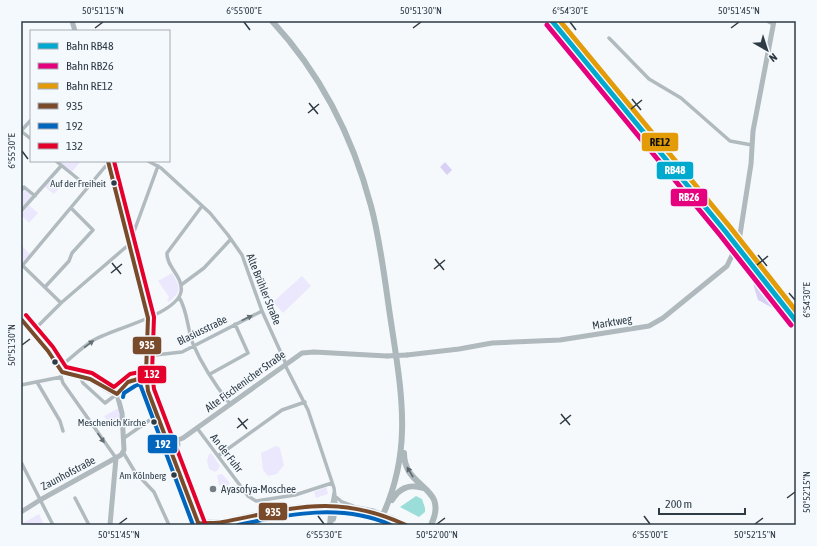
<svg xmlns="http://www.w3.org/2000/svg" width="817" height="546" font-family="'Asap Condensed',sans-serif">
<style>
.green{fill:#ebe7fd}
.forest{fill:#d9d1f5}
.water{fill:#9bddd9}
.lines{fill:none;stroke-linecap:round;stroke-linejoin:round}
.street{stroke:#b1bbbf;stroke-width:3.5}
.secondary{stroke:#b0b9bd;stroke-width:5}
.highway{stroke:#abb7bb;stroke-width:6}
.secondary-bridge{stroke:#b0b9bd;stroke-width:5}
.bus-1-casing{stroke:#f4f9fe;stroke-width:7}
.bus-2-casing{stroke:#f4f9fe;stroke-width:7}
.bus-3-casing{stroke:#f4f9fe;stroke-width:7}
.bus-1{stroke:#7a4b2a;stroke-width:4}
.bus-2{stroke:#0065bd;stroke-width:4}
.bus-3{stroke:#e4002b;stroke-width:4}
.rail-1-casing{stroke:#f4f9fe;stroke-width:8}
.rail-2-casing{stroke:#f4f9fe;stroke-width:8}
.rail-3-casing{stroke:#f4f9fe;stroke-width:8}
.rail-1{stroke:#00a9ce;stroke-width:5}
.rail-2{stroke:#e5007d;stroke-width:5}
.rail-3{stroke:#e39b07;stroke-width:5}
.oneway{fill:#636e75}
.oneway2{fill:#5a666e}
.ticks{fill:none;stroke:#2f3b44;stroke-width:1.5}
.bus-dot{fill:#2f3b44;stroke:#f4f9fe;stroke-width:1.5}
.poi-dot{fill:#757e84;stroke:#f4f9fe;stroke-width:1.5}
.labels{text-anchor:middle;dominant-baseline:central;stroke-width:3;stroke-linejoin:round;paint-order:stroke}
.bus-label{font-size:10px;fill:#2f3b44;stroke:#f4f9fe;text-anchor:end}
.street-label{font-size:11px;fill:#2f3b44;stroke:#f4f9fe}
.poi-label{font-size:11px;fill:#2f3b44;stroke:#f4f9fe;text-anchor:start}
.line-badge{stroke:#f4f9fe;stroke-width:1.5}
.badge-label{font-size:11px;text-anchor:middle;font-weight:bold;fill:#fff}
.pale-badge-label{font-size:11px;text-anchor:middle;font-weight:bold;fill:#111}
.neatline{fill:none;stroke:#2f3b44;stroke-width:1.5}
.ticks-label{font-size:10px;text-anchor:middle;fill:#2f3b44}
</style>
<rect width="100%" height="100%" fill="#f6f9fc"/>
<path class="green" d="M62 161H81L71 173 60 163Z
M53 178 62 185 54 194 45 187Z
M25 190 32 197 21 208V193Z
M29 205 38 213 29 223 21 215Z
M21 245 30 254 22 263 21 262Z
M172 273C180 287 183 290 169 302L167 301 169 297 158 281Z
M302 276 311 286 283 313 273 302Z
M119 408 120 420 109 423 104 416Z
M276 446 280 448 284 465 277 474 268 476 263 470 261 453Z
M211 453 220 466 218 470 215 472 209 469 207 461 209 454Z
M222 474 230 483 229 485 225 486 223 484 219 486 217 475Z
M326 487 328 494 316 498 314 492Z
M39 514 44 525H21V524Z"/>
<path class="forest" d="M445 162 452 170 447 175 440 167Z
M751 270 781 310 782 313 758 300 754 287Z"/>
<path class="water" d="M416 496 422 499 425 508V512L419 517 400 507Z"/>
<g class="lines">
<path class="street" d="M767 21 773 24
M609 38 649 79 681 98 730 141 752 145
M21 131 31 120
M21 131 31 139
M56 161 88 187
M148 161 161 168 210 213 228 235 242 255 262 311 286 364
M21 191 24 187 35 196
M21 211 61 166
M128 239 132 237 158 166
M22 265 61 303
M22 266 104 168 109 163 118 161
M181 285 204 268 231 239
M45 287 69 261 72 253 93 230 71 208
M179 297C188 312 187 328 193 344 202 365 216 386 230 404
M32 332 61 303 126 247 130 245
M146 356 182 352 262 311
M285 365 308 410 334 488 336 505
M58 368C70 359 80 349 92 341 111 329 176 315 181 292 184 277 166 267 167 253L202 206
M62 372 61 377 63 383 116 458
M210 374 248 353 235 324
M80 376 83 383 105 403 117 394
M37 382 60 421 63 431
M21 385 61 377
M197 428 248 496 256 501 295 495 332 483
M124 438 157 415
M123 452 135 472 154 492 169 525
M218 456 282 410 305 402
M21 462 53 525
M336 497 342 502 353 506
M75 498 89 525
M332 505 334 493"/>
<path class="secondary" d="M72 21 75 31
M108 161 148 318C151 343 143 366 148 391L199 525
M739 241 751 164 753 131 774 21
M21 319 48 351 62 372 90 379 111 392 117 394
M407 355 459 349 492 343 560 340 649 326 663 318 727 266 736 247
M168 444 183 438 302 353 314 352 387 356
M176 459 178 444
M21 512 40 500 121 455 124 450 122 413 117 394 118 390 132 380 145 377
M392 518 406 525
M110 525 116 458
M190 525 193 520 191 513
M194 525 205 522H219
M214 525C226 520 240 518 253 515 293 506 332 501 373 511"/>
<path class="highway" d="M272 21C320 73 353 138 371 206 381 243 385 283 391 322 402 395 414 455 378 525
M404 453C404 490 450 485 431 525
M392 500C400 487 410 484 423 488
M333 519 336 505
M330 525 332 505"/>
<path class="secondary-bridge" d="M387 356 407 355
M373 511 392 518"/>
<defs>
<path id="bus-1" d="M108 161 148 318 146 373 148 391 199 525
M21 319 48 351 62 372 90 379 117 394 128 382 145 377
M198 524C206 522 214 524 223 522 294 508 336 493 406 525"/>
<path id="bus-2" d="M123 397 124 393 135 386 140 384 193 525
M238 525C289 514 342 503 391 525"/>
<path id="bus-3" d="M114 161 154 317 152 373 154 389 205 523
M26 315 53 347 66 367 92 373 114 387 130 374 145 371"/>
</defs>
<use href="#bus-1" class="bus-1-casing"/>
<use href="#bus-2" class="bus-2-casing"/>
<use href="#bus-3" class="bus-3-casing"/>
<use href="#bus-1" class="bus-1"/>
<use href="#bus-2" class="bus-2"/>
<use href="#bus-3" class="bus-3"/>
<defs>
<path id="rail-1" d="M552 21 725 231 796 321"/>
<path id="rail-2" d="M547 25 720 235 791 325"/>
<path id="rail-3" d="M560 21 730 227 796 311"/>
</defs>
<use href="#rail-1" class="rail-1-casing"/>
<use href="#rail-2" class="rail-2-casing"/>
<use href="#rail-3" class="rail-3-casing"/>
<use href="#rail-1" class="rail-1"/>
<use href="#rail-2" class="rail-2"/>
<use href="#rail-3" class="rail-3"/>
</g>
<defs><path id="oneway-solid" d="M-6-.8H1V-3.2L6.5 0L1 3.2V.8H-6Z"/></defs>
<g class="oneway">
<use href="#oneway-solid" transform="translate(247 318) rotate(-26)"/>
<use href="#oneway-solid" transform="translate(89 344) rotate(-36)"/>
<use href="#oneway-solid" transform="translate(101 438) rotate(55)"/>
</g>
<use class="oneway2" href="#oneway-solid" transform="translate(410 472) rotate(-121)"/>
<path class="ticks" d="M244 22 250 30M570 22 576 30M95 28 103 22M413 28 421 22M731 28 739 22M632 99 641 110M309 103 318 114M631 109 642 100M308 113 319 104M22 151 28 159M758 255 767 266M435 259 444 270M112 263 121 274M757 265 768 256M434 269 445 260M111 273 122 264M789 293 795 300M22 345 30 339M561 414 570 425M238 418 247 429M560 424 571 415M237 428 248 419M787 498 795 492M318 516 324 524M644 516 650 524M119 524 127 518M437 524 445 518M755 524 763 518"/>
<g class="bus-dot">
<circle cx="114" cy="183" r="3.5"/>
<circle cx="55" cy="362" r="3.5"/>
<circle cx="154" cy="422" r="3.5"/>
<circle cx="174" cy="475" r="3.5"/>
</g>
<circle class="poi-dot" cx="213" cy="489" r="4"/>
<g class="labels">
<g class="bus-label">
<text x="106" y="183">Auf der Freiheit</text>
<text x="146" y="422">Meschenich Kirche</text>
<text x="166" y="475">Am Kölnberg</text>
</g>
<g class="street-label">
<text transform="translate(264 289) rotate(68)">Alte Brühler Straße</text>
<text transform="translate(612 322) rotate(-10)">Marktweg</text>
<text transform="translate(202 330) rotate(-26)">Blasiusstraße</text>
<text transform="translate(245 381) rotate(-36)">Alte Fischenicher Straße</text>
<text transform="translate(227 453) rotate(52)">An der Fuhr</text>
<text transform="translate(68 473) rotate(-28)">Zaunhofstraße</text>
</g>
<g class="poi-label">
<text x="221" y="489">Ayasofya-Moschee</text>
</g>
</g>
<g class="line-badge">
<rect x="641" y="132" width="38" height="20" rx="4" fill="#e39b07"/>
<rect x="656" y="161" width="38" height="19" rx="4" fill="#00a9ce"/>
<rect x="670" y="188" width="38" height="19" rx="4" fill="#e5007d"/>
<rect x="132" y="336" width="30" height="19" rx="4" fill="#7a4b2a"/>
<rect x="137" y="365" width="30" height="19" rx="4" fill="#e4002b"/>
<rect x="147" y="434" width="31" height="20" rx="4" fill="#0065bd"/>
<rect x="258" y="502" width="30" height="19" rx="4" fill="#7a4b2a"/>
</g>
<g class="badge-label">
<text x="675" y="174">RB48</text>
<text x="689" y="201">RB26</text>
<text x="147" y="349">935</text>
<text x="152" y="378">132</text>
<text x="163" y="448">192</text>
<text x="273" y="516">935</text>
</g>
<g class="pale-badge-label">
<text x="660" y="146">RE12</text>
</g>
<rect width="817" height="546" fill="none" stroke="#f4f9fe" stroke-width="44"/>
<rect x="30" y="30" width="140" height="132" fill="#f4f9fe" stroke="#a5adb4"/>
<rect x="38" y="43" width="20" height="6" fill="#00a9ce" stroke="#a5adb4"/>
<text x="66" y="50" font-size="12" fill="#2f3b44">Bahn RB48</text>
<rect x="38" y="63" width="20" height="6" fill="#e5007d" stroke="#a5adb4"/>
<text x="66" y="70" font-size="12" fill="#2f3b44">Bahn RB26</text>
<rect x="38" y="83" width="20" height="6" fill="#e39b07" stroke="#a5adb4"/>
<text x="66" y="90" font-size="12" fill="#2f3b44">Bahn RE12</text>
<rect x="38" y="103" width="20" height="6" fill="#7a4b2a" stroke="#a5adb4"/>
<text x="66" y="110" font-size="12" fill="#2f3b44">935</text>
<rect x="38" y="123" width="20" height="6" fill="#0065bd" stroke="#a5adb4"/>
<text x="66" y="130" font-size="12" fill="#2f3b44">192</text>
<rect x="38" y="143" width="20" height="6" fill="#e4002b" stroke="#a5adb4"/>
<text x="66" y="150" font-size="12" fill="#2f3b44">132</text>
<g transform="translate(767 50) rotate(141)" stroke="#f4f9fe" stroke-width="3" paint-order="stroke">
<path d="M0-3L7 15L0 10L-7 15Z" fill="#2f3b44"/>
<text y="-6" font-size="11" font-weight="bold" text-anchor="middle" fill="#2f3b44">N</text>
</g>
<path d="M659 508v6h86v-6" fill="none" stroke="#2f3b44" stroke-width="2"/>
<text x="665" y="508" font-size="12" fill="#2f3b44" stroke="#f4f9fe" stroke-width="3" paint-order="stroke">200 m</text>
<rect x="22" y="22" width="773" height="502" class="neatline"/>
<g class="ticks-label">
<text x="103" y="14">50°51'15"N</text>
<text x="244" y="14">6°55'00"E</text>
<text x="421" y="14">50°51'30"N</text>
<text x="570" y="14">6°54'30"E</text>
<text x="739" y="14">50°51'45"N</text>
<text transform="translate(11 151) rotate(-90)" y="4">6°55'30"E</text>
<text transform="translate(806 300) rotate(-90)" y="4">6°54'30"E</text>
<text transform="translate(11 345) rotate(-90)" y="4">50°51'30"N</text>
<text transform="translate(806 492) rotate(-90)" y="4">50°52'15"N</text>
<text x="119" y="538">50°51'45"N</text>
<text x="324" y="538">6°55'30"E</text>
<text x="437" y="538">50°52'00"N</text>
<text x="650" y="538">6°55'00"E</text>
<text x="755" y="538">50°52'15"N</text>
</g>
</svg>
